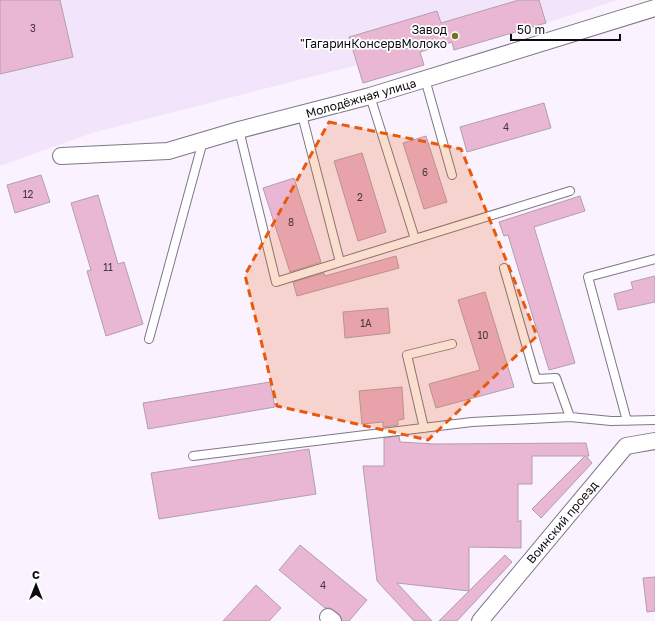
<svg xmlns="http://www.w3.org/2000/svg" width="655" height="621" font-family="'Golos Text',sans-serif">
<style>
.built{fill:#f2e5fb}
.building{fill:#e9b6d3;stroke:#b1a0a9}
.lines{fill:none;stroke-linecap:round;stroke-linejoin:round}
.service-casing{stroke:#7f7785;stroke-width:10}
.minor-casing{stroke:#7f7785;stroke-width:18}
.service{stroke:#fff;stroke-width:8}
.minor{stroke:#fff;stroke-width:16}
.marked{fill:#e8590c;fill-opacity:0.2;stroke:#e8590c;stroke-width:3;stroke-dasharray:8 5;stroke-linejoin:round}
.poi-dot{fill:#6d7721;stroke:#fff;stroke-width:1.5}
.labels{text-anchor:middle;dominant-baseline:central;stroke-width:3.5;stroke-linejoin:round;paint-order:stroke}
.number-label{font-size:10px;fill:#453641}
.poi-label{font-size:12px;fill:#0e0b10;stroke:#fff;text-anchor:end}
.street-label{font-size:12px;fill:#0e0b10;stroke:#fff}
</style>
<rect width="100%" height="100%" fill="#faf2ff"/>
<path class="built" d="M0 0H519L441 23 437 11 349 36 357 65 92 133 0 166Z
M539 0H618L546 23Z"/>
<path class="building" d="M0 0H60L73 57 0 74Z
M519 0H539L546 23 454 50 452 42 420 52 424 65 363 83 349 37 437 11 441 23Z
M544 103 551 128 467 152 460 127Z
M426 136 447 202 424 209 403 143Z
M362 153 386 232 358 241 334 161Z
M41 175 50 202 15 213 7 185Z
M294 178 321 262 290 272 263 188Z
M98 195 118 264 124 262 143 324 106 336 87 271 91 270 71 203Z
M580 196 585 211 534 227 575 363 549 370 508 235 504 236 499 222Z
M396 256 399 268 297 296 293 282 324 273 325 276Z
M655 276V302L618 310 614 294 633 289 631 282Z
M485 292 514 387 436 408 429 384 480 370 458 300Z
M388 308 390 333 345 338 343 312Z
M270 382 275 407 148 429 143 403Z
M402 387 404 419 398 420V425L383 427V422L362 424 359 391Z
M399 436 400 442 434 444 586 443 589 456H586L592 463 541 518 532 509 585 456H532V484H518V522L521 520V548L469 547V591L505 555 512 562 457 621H439L469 591 397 583 432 621H414L377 581 363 466H384V438Z
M309 449 316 494 159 519 151 473Z
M300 545 367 600 349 621H342L339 614 330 608H325L279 570Z
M655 577V611L647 612 643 578Z
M256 585 281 608 269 621H223Z"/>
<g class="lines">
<defs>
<path id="service" d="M425 79 452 175
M370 96 415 239
M302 115 340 262
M239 130 276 282 570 191
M504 268 536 379 556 378 570 417
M149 339 203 141
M627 421 588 277 655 259
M424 428 407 355 452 344
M193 456 472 422 570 417 611 421 655 420"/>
<path id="minor" d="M61 156 168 151 239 130 370 96 655 8
M328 617 333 621
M480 621 626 446 655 441"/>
</defs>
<use href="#service" class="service-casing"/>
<use href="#minor" class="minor-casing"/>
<use href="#service" class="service"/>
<use href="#minor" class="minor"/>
</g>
<path class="marked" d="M329 122 461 149 537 336 428 440 277 406 245 275Z"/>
<circle class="poi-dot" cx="455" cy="36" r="4"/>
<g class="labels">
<g class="number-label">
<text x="33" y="28">3</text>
<text x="506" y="127">4</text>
<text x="425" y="172">6</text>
<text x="28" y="194">12</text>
<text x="360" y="197">2</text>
<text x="291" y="222">8</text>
<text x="108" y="267">11</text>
<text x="366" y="323">1А</text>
<text x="483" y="335">10</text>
<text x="323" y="585">4</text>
</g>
<g class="poi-label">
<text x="447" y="29">Завод<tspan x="447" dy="14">"ГагаринКонсервМолоко</tspan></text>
</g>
<g class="street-label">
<text transform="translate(361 98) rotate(-16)">Молодёжная улица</text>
<text transform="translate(562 522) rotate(-50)">Воинский проезд</text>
</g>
</g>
<g transform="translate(36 585)" stroke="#ffffff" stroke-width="3" paint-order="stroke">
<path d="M0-3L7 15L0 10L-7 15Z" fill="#0e0b10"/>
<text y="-6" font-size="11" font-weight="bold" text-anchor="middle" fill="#0e0b10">С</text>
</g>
<path d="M511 34v6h109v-6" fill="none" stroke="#0e0b10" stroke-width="2"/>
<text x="517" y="34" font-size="12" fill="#0e0b10" stroke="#ffffff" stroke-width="3" paint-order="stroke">50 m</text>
</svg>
